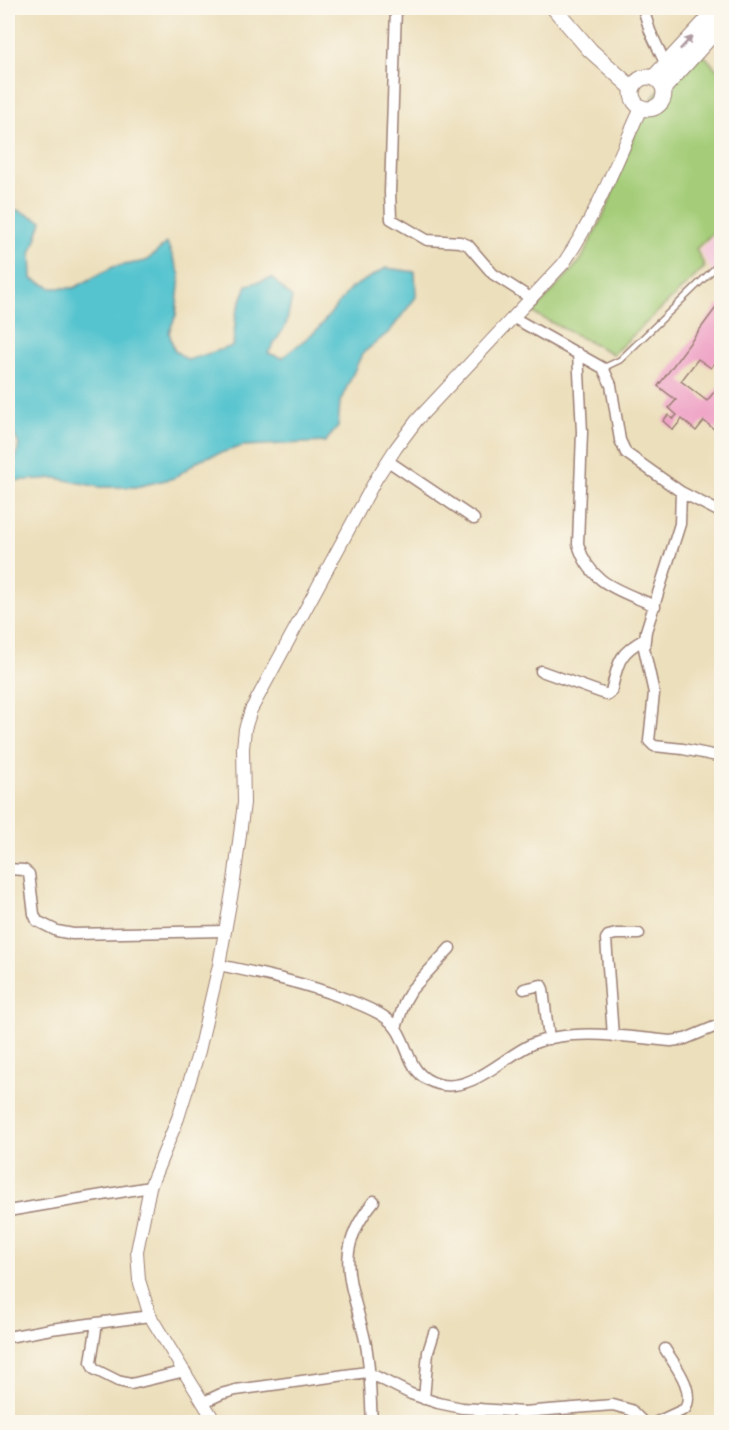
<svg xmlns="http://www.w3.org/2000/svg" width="729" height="1430" font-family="'Gochi Hand',sans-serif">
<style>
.built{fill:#f4cfdd}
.green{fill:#a5cd79;stroke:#787652;stroke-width:1.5}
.water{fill:#57c4cf;stroke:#50727d;stroke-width:1.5}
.building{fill:#efa3c6}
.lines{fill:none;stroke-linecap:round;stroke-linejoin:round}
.service-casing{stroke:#9b7f74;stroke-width:8}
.minor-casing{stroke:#9b7f74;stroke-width:13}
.tertiary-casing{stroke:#9b7f74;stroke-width:14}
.primary-casing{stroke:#9b7f74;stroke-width:17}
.service{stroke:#fff;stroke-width:5}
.minor{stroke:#fff;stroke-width:10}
.tertiary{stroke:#fff;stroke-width:12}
.primary{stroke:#fff;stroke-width:15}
.oneway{fill:#ae9aa0}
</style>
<rect width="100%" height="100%" fill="#fbf7ec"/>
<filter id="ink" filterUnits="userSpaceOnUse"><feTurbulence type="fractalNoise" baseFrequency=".0167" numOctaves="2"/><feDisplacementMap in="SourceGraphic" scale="12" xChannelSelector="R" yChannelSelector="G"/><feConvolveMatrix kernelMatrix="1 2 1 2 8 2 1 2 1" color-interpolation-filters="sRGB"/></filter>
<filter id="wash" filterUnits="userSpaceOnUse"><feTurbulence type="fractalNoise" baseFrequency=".008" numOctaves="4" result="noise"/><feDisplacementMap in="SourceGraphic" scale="24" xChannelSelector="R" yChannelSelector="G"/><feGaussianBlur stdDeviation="1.35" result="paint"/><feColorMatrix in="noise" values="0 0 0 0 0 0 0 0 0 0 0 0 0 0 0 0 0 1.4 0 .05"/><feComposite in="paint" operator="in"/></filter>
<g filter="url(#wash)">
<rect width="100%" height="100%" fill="#ecdfbc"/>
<path class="built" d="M721 229V287L699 250Z"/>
<path class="green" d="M700 51 722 75 721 225 696 249 705 267 613 354 533 313 581 260 607 208 638 124 654 96 676 71Z"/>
<path class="water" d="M8 209 17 210 42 221 31 254 32 279 52 288H74L113 267 146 261 167 243 180 275 176 315 169 332 174 350 188 360 233 346 236 314 247 285 272 278 292 298 286 325 268 353 282 358 318 329 351 288 386 268 415 272 416 297 390 331 362 354 340 402 338 427 325 442 243 446 201 459 174 478 136 487H99L56 478 10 481 19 445 8 422Z"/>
<g id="blocks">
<path class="building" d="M718 305H722V353L711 368 698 359 681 381 707 401 722 382V421L715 430 704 421 696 431 682 419 673 430 663 421 668 415 673 419 677 415 669 408 676 400 658 386Z"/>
</g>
</g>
<g filter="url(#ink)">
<use href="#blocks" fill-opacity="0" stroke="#9b7f74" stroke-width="1.5"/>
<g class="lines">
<defs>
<path id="service" d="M603 368 620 360 722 261"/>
<path id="minor" d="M396 8 390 192 391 219 427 240 460 242 468 245 493 274 532 299
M643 8 650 31 666 65
M514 318 603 368 611 385 620 440 626 453 681 492 722 513
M578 353 582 432 578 544C590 585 620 590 655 606
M388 461 474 519
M681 492 680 524 646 631 644 648 654 693 649 741 654 746 683 749 722 757
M541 671 608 695 611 692C618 663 618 653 645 639
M8 869 24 870 29 874 34 914 37 921 57 931 73 934 225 931
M219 965C262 974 305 983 346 999 359 1004 372 1009 383 1016 413 1035 401 1074 438 1084 472 1093 503 1057 532 1044 571 1027 629 1037 671 1041L685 1039 719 1025 722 1021
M524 989 541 985 543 989 549 1039
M396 1028 405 1001 412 989 450 948
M613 1036 606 939 608 936 616 934H639
M8 1211 150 1187
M97 1323 91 1362 94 1369 118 1381 131 1384 185 1371
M8 1337 51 1329 150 1316
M424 1399 428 1352 434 1333
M204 1402 221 1394 236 1390 367 1372 411 1394 438 1403 462 1408 523 1412 613 1405 631 1410 643 1422
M372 1422C370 1395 371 1367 365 1340 352 1282 331 1253 374 1201
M478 1422 480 1409
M657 1422 685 1409C696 1390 674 1364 665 1349"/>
<path id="tertiary" d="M215 1422 150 1316 139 1280 137 1251 150 1187 178 1118 199 1051 219 965 234 881 244 803 243 748 245 729 251 710 376 479 396 448 417 420 563 264C596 216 617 161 641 108"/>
<path id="primary" d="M554 8 590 50 632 88
M632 93a16 16 0 1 1 32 0a16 16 0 1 1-32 0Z
M654 77 718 8
M664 88 722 24"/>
</defs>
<use href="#service" class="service-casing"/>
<use href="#minor" class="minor-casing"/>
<use href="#tertiary" class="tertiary-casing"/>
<use href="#primary" class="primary-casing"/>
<use href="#service" class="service"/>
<use href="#minor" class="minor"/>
<use href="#tertiary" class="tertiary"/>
<use href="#primary" class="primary"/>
</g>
<defs><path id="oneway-solid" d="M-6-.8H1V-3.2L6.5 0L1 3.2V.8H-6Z" transform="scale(1.5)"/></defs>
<use class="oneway" href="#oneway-solid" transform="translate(686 43) rotate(-47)"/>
</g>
<rect width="729" height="1430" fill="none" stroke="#fbf7ec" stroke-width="30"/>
</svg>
